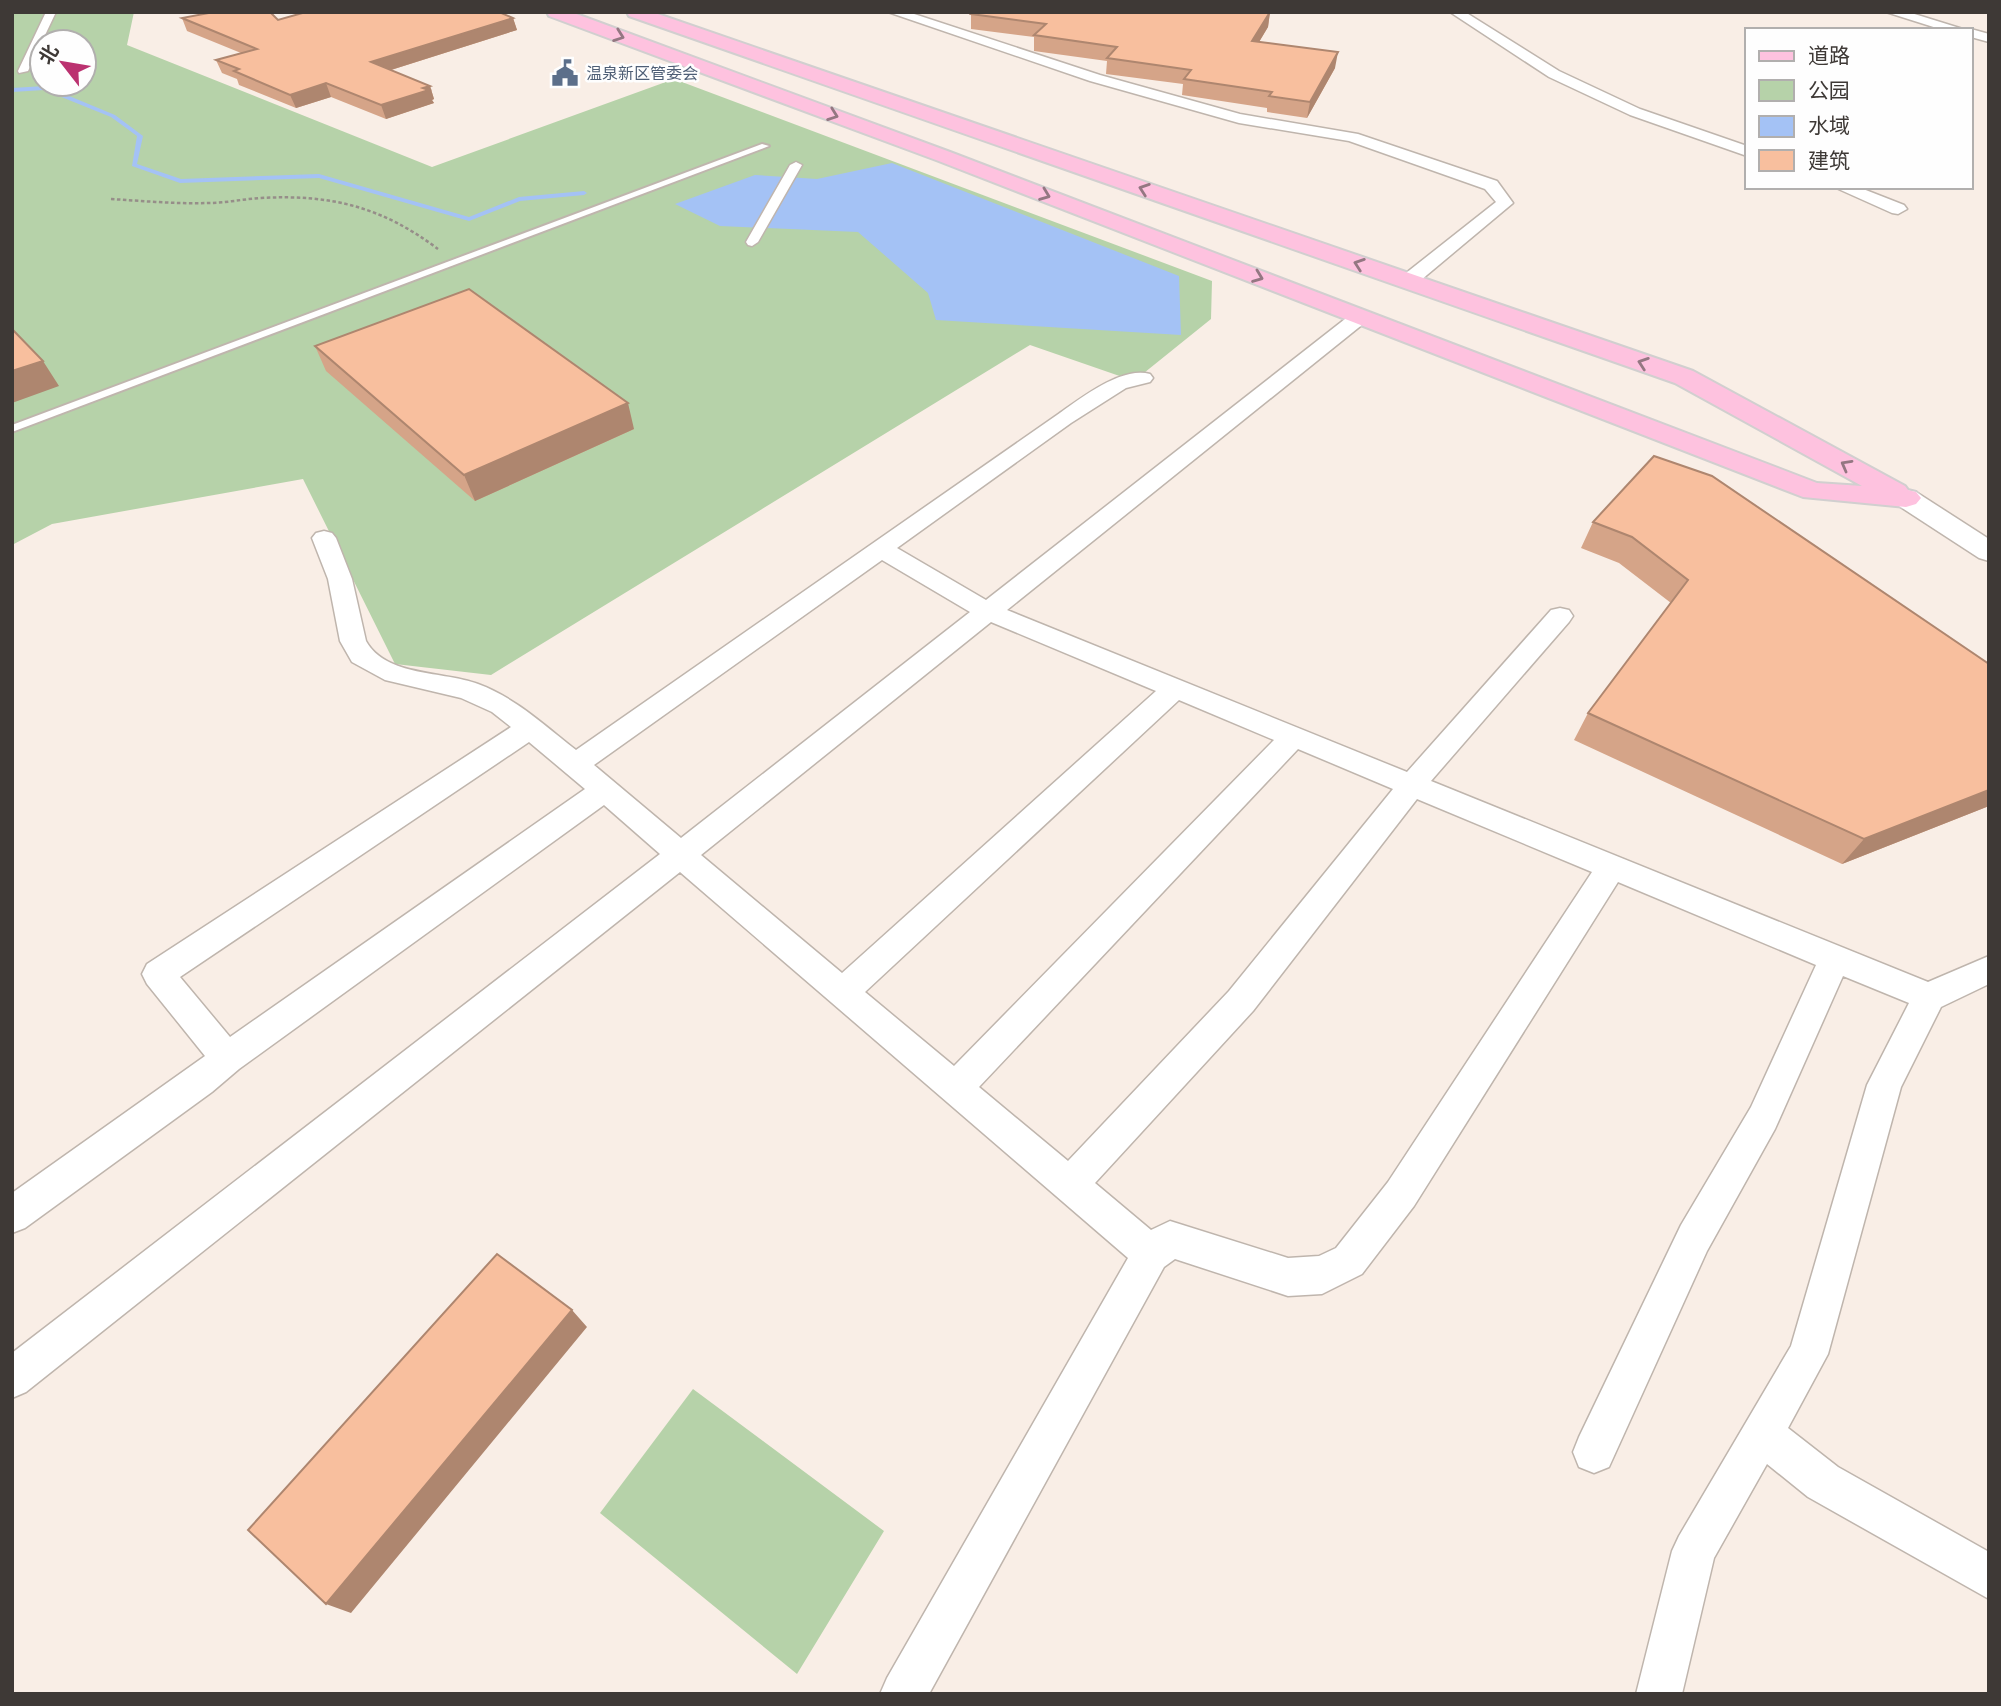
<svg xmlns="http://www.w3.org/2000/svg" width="2001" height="1706" font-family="'Open Sans','Noto Sans SC',sans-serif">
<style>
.green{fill:#b6d2a9;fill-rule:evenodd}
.water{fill:#a4c2f5}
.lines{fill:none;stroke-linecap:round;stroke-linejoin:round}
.stream{fill:#a4c2f5;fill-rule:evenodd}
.service-casing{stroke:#bfb5ad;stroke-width:4}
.pedestrian-casing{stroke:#bfb5ad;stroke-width:3}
.minor-casing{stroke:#bfb5ad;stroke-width:3}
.tertiary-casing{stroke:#bfb5ad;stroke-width:3}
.primary-casing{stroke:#d1cfcf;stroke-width:4}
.path{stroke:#968e89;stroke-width:2.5;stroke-dasharray:3.5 2.5;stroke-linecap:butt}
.service{fill:#fff;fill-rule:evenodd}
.pedestrian{fill:#fff;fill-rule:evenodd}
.minor{fill:#fff;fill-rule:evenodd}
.tertiary{fill:#fff;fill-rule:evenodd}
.primary{fill:#fec2df;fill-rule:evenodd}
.wall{fill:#d5a488}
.shaded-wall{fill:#ae866f}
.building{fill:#f8bf9e;stroke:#ae866f;stroke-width:2}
.oneway{stroke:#947782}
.labels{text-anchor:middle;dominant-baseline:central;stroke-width:5;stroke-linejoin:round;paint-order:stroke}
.far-service-label{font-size:16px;fill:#4e5e75;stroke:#fefefe;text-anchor:start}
</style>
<rect width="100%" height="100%" fill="#f9eee6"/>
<path class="green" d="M12 12H134L127 45 432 167 674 79 1212 281 1211 319 1134 381 1030 345 491 675 395 664 303 479 52 524 12 545ZM42 42H84V84H42Z
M693 1389 884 1531 797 1674 600 1513Z"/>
<path class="water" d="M892 163 1179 276 1181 335 936 320 928 293 858 232 720 226 675 204 755 175 817 179Z"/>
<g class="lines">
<path class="stream" d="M45 86 115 115 143 136 137 164 181 179 319 174 469 217 519 197 584 191 587 193 584 195 520 201 469 221 319 178 180 183 132 166 137 136 111 117 44 90 12 92V88Z"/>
<defs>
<path id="service" d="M762 144 769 146 12 432V425Z"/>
<path id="pedestrian" d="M46 12H56L28 71 19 73 18 71Z
M796 162 802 165 758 242 752 246 748 245 746 242 790 165Z"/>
<path id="minor" d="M888 12H908L1100 75 1240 114 1358 134 1497 181 1513 203 1415 285H1401L1399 281 1401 277 1496 202 1485 189 1349 141 1239 123 1090 81Z
M1450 12H1465L1559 71 1640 109 1747 146V156L1630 115 1549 77Z
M1886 12H1908L1966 30H1943Z
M1971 29 1989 34V42L1971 37V30H1968Z
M1834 187H1858L1904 205 1907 209 1898 214 1892 213Z
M1361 310 1371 316 1368 320 1007 610 1407 772 1551 610 1560 608 1569 610 1573 616 1569 622 1431 781 1928 982 1989 956V984L1941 1007 1901 1087 1828 1354 1788 1428 1838 1467 1989 1552V1599L1808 1497 1767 1464 1714 1558 1682 1694H1636L1672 1551 1679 1536 1791 1346 1867 1085 1909 1003 1843 976 1775 1129 1707 1251 1609 1467 1594 1473 1579 1467 1573 1452 1579 1437 1681 1225 1751 1107 1816 965 1618 882 1414 1206 1362 1274 1322 1294 1288 1296 1175 1259 1164 1267 929 1694H880L887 1678 1128 1258 680 872 26 1392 12 1398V1353L660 854 604 805 239 1069 212 1092 25 1228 12 1233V1193L205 1056 147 984 142 974 147 964 511 727 492 712 461 698 385 680 352 662 340 641 328 579 312 538 316 533 324 531 332 533 336 538 352 579 366 641C386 677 444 671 478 684 516 698 545 726 576 750L1057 415C1080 399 1121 366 1150 374L1153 378 1150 382 1126 388 1071 423 897 548 986 600 1354 312ZM882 560 970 612 681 838 594 765ZM991 622 1156 691 842 973 701 855ZM1179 700 1274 740 954 1066 865 992ZM529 742 585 789 230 1037 180 977ZM1298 749 1393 789 1229 991 1068 1161 979 1087ZM1417 799 1592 872 1388 1182 1336 1248 1319 1256 1288 1258 1170 1221 1151 1230 1095 1183 1253 1011Z"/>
<path id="tertiary" d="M1906 490 1916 492 1989 539V561L1979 558 1896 504 1892 498 1896 492Z"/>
<path id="primary" d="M547 12H571L950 152 1817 483 1862 486 1675 383 629 16 627 12H652L1693 371 1905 486 1908 490 1916 492 1921 498 1916 504 1906 507 1803 497 936 160 549 16Z"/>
</defs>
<use href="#service" class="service-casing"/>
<use href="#pedestrian" class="pedestrian-casing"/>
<use href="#minor" class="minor-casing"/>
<use href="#tertiary" class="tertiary-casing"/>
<use href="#primary" class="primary-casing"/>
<path class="path" d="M111 199C143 201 176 204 208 203 226 203 243 199 261 198 331 194 382 207 438 249"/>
<use href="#service" class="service"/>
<use href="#pedestrian" class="pedestrian"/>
<use href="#minor" class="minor"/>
<use href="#tertiary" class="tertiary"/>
<use href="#primary" class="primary"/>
</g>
<path class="wall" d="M1270 12 1268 27 1259 42 1335 68 1307 118 1267 112V108L1182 95 1183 84 1106 74 1107 61 1034 51V37L971 29V14Z
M182 18 278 20 513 18 517 30 391 70 430 86 434 99 432 100 434 103 386 119 331 97 296 108 239 85 237 79 222 73 216 60 241 53 187 31Z
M315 346 634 429 475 501 326 371Z
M1654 456 1989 806 1842 864 1574 740 1588 713 1671 603 1619 563 1581 548 1593 522Z"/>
<path class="shaded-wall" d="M1270 12 1268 27 1250 57 1252 41Z
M513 18 517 30 375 75 371 62Z
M1338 52 1335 68 1307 118 1310 102Z
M326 83 331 97 296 108 290 95Z
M430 86 434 99 432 100 434 103 386 119 381 105Z
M43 361 59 386 12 403V371Z
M628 403 634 429 475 501 464 475Z
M1989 790V806L1842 864 1864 839Z
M572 1310 587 1327 351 1613 326 1604Z"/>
<path class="building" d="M214 12H270L278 20 306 12H499L513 18 371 62 430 86 423 88 429 90 381 105 326 83 290 95 234 71 239 69 216 60 257 49 182 18Z
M973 12H1270L1252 41 1338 52 1310 102 1269 96 1272 92 1184 79 1191 70 1107 58 1117 47 1034 35 1046 24 971 14Z
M469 289 628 403 464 475 315 346Z
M12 329 43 361 12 371Z
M1654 456 1712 476 1989 664V790L1864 839 1588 713 1688 580 1632 537 1593 522Z
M497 1254 572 1310 326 1604 248 1530Z"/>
<defs><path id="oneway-chevron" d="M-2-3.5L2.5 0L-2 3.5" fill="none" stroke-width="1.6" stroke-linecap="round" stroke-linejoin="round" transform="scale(1.75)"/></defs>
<g class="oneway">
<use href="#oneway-chevron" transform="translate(619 36) rotate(20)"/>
<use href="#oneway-chevron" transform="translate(833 115) rotate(20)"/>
<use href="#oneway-chevron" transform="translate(1144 189) rotate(-161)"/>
<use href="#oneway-chevron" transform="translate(1045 195) rotate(21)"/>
<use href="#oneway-chevron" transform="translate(1359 264) rotate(-161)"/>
<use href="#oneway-chevron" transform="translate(1258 277) rotate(21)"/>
<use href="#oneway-chevron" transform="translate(1643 363) rotate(-161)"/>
<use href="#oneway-chevron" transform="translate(1846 465) rotate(-151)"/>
</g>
<defs>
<symbol id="civic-bare" viewBox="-9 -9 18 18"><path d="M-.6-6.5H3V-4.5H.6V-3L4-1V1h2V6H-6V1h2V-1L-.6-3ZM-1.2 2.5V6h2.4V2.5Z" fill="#5c6f8a" stroke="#fefefe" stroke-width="2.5" paint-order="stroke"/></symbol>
</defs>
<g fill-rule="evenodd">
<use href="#civic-bare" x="546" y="54" width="38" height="38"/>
</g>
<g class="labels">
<g class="far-service-label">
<text x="586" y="73">温泉新区管委会</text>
</g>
</g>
<rect width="2001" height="1706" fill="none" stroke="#3e3936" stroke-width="28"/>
<rect x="1745" y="28" width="228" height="161" fill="#fefefe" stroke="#b1afae" stroke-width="2"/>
<rect x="1759" y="51" width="35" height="10" fill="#fec2df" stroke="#b1afae" stroke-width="2"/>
<text x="1808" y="63" font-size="21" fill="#3e3936">道路</text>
<rect x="1759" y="80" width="35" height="21" fill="#b6d2a9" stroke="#b1afae" stroke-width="2"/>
<text x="1808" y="98" font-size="21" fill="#3e3936">公园</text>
<rect x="1759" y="116" width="35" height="21" fill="#a4c2f5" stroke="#b1afae" stroke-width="2"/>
<text x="1808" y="133" font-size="21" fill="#3e3936">水域</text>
<rect x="1759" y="150" width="35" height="21" fill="#f8bf9e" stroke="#b1afae" stroke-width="2"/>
<text x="1808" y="168" font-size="21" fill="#3e3936">建筑</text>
<g transform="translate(63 63) rotate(301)"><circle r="33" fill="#fefefe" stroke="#b1afae" stroke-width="2"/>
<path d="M0-5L12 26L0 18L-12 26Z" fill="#bb3270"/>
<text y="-10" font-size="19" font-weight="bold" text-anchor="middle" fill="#3e3936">北</text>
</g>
</svg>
